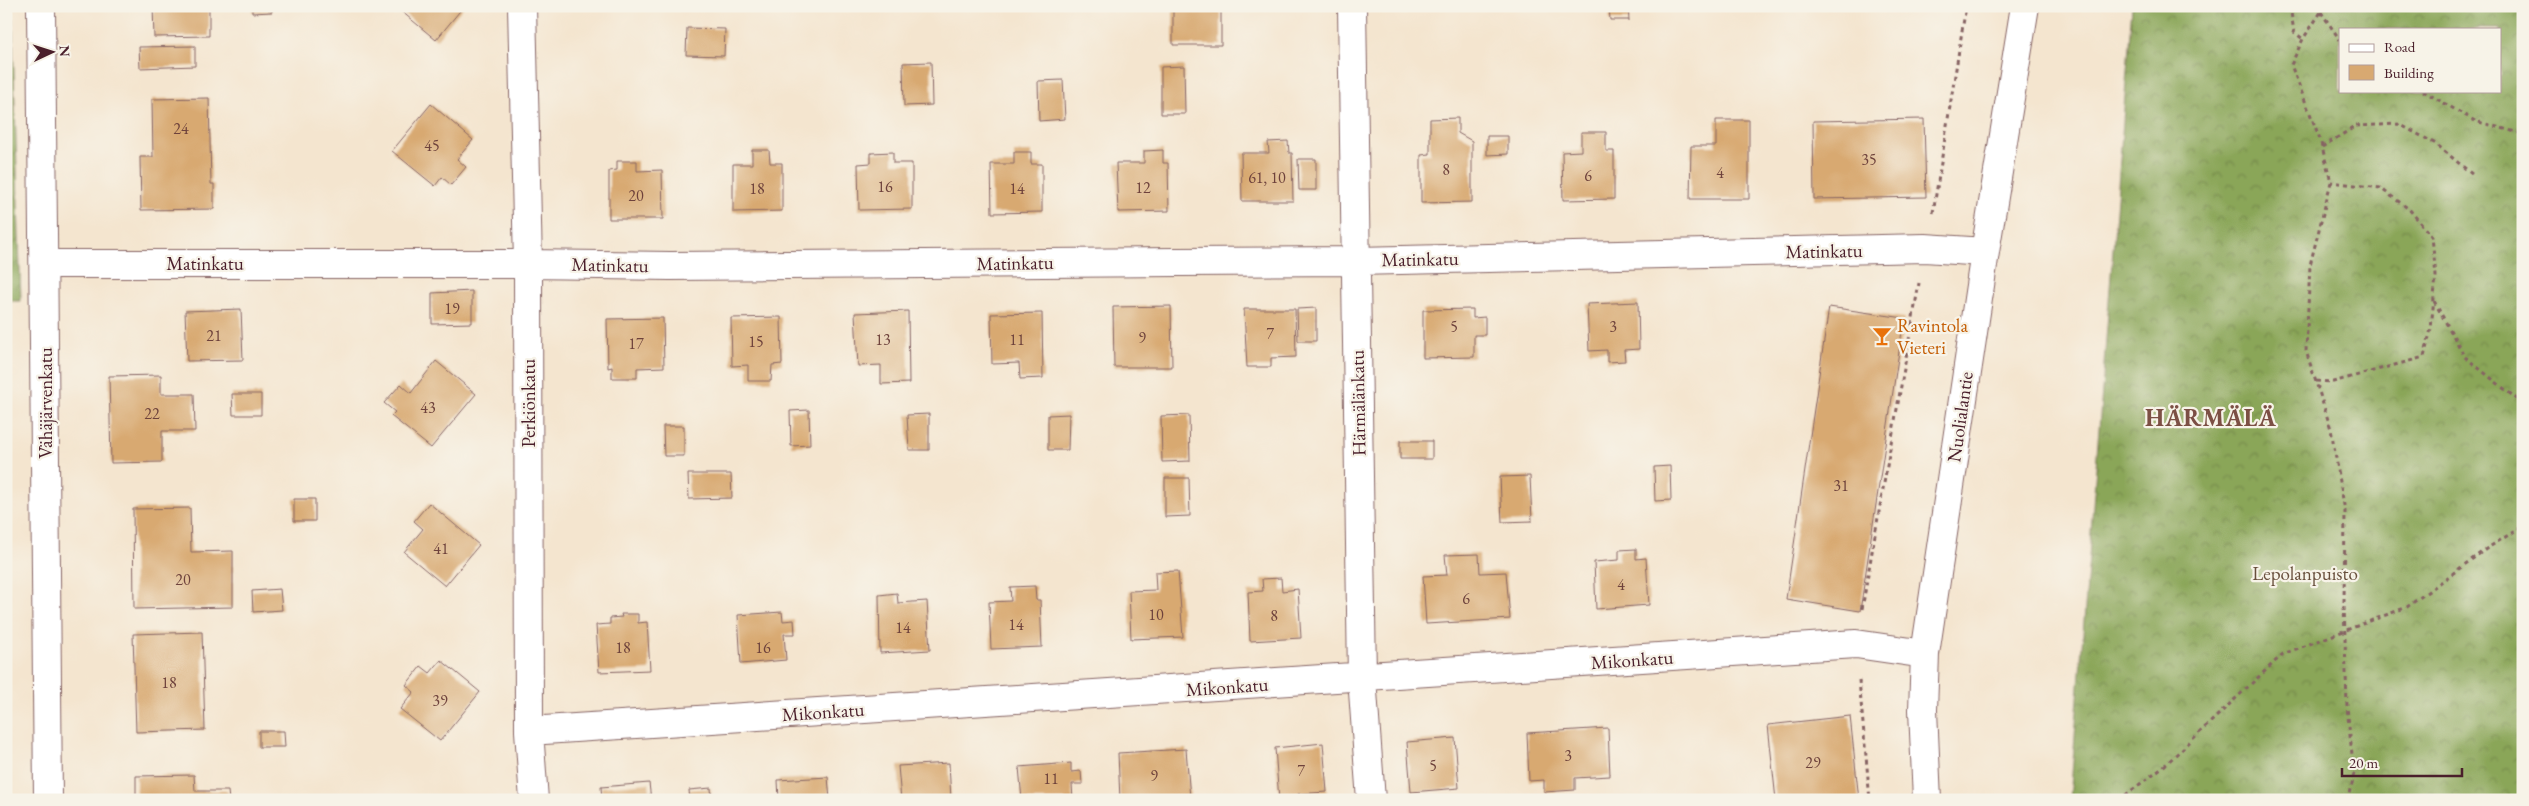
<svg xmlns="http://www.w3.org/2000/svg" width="2529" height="806" font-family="'EB Garamond',serif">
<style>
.forest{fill:url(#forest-crowns);stroke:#6a6242;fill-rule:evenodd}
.building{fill:#d8a971}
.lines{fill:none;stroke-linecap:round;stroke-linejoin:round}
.minor-casing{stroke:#866464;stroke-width:30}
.path{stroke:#866464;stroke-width:3;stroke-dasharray:4 4;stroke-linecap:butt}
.minor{stroke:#fff;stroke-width:28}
.labels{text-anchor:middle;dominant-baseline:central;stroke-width:4.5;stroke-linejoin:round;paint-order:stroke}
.number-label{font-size:16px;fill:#6e423c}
.street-label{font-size:19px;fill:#4a1f2b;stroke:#f7f3e8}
.food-label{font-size:19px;fill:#c56008;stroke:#f7f3e8;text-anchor:start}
.park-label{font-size:19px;fill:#684f3c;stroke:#f7f3e8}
.district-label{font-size:24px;font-weight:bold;letter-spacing:1px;fill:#7c4f44;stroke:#f7f3e8}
</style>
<defs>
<pattern id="forest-crowns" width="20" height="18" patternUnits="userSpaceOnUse" patternTransform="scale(1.25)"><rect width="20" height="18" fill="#8aa658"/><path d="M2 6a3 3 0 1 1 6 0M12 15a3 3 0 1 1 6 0" fill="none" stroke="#738749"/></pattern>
</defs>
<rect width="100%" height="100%" fill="#f7f3e8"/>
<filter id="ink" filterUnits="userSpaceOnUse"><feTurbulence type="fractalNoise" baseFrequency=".02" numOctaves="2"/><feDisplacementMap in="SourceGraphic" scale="10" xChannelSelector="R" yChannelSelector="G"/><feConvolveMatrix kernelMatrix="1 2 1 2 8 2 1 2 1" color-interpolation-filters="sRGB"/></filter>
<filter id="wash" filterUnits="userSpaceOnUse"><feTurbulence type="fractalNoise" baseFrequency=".0096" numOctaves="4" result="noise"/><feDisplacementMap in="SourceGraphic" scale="20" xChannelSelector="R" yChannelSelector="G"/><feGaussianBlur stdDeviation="1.12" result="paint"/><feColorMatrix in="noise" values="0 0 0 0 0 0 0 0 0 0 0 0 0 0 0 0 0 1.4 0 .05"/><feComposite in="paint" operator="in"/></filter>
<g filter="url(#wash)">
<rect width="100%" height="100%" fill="#f4e5cf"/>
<path class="forest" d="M6 6H12L21 301H6Z
M2132 6H2523V800H2070ZM2340 29H2500V91H2340Z"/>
<g id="blocks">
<path class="building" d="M153 6H209V36L154 37Z
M252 6H271L272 12 252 13Z
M395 6H464L436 40Z
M1173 6H1221V45H1173Z
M1609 6H1628L1629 20H1610Z
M687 28 725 29 724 56 686 55Z
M195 46V66L140 68 139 47Z
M931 62 932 105 904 106 903 63Z
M1184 66 1185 114H1161V67Z
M1063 80 1065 119 1039 121 1038 81Z
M209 98 211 184H214V209L141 210 140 157H153L152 99Z
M431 104 473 140 457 159 466 167 451 185 442 177 435 186 392 151Z
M1458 118V133L1472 141V202L1421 203V155L1430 154V119Z
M1924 119 1926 197 1814 199 1813 121Z
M1716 120H1749V199H1690L1691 146H1716Z
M1581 132H1606V151H1614V199L1563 200 1562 152 1581 151Z
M1487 136H1508V154L1487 155Z
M1288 141 1289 153H1292L1293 201H1242L1241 153H1269L1268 142Z
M752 150H769L770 163H782V211L733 212V164H752Z
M1163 150V163H1168L1169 211 1118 212 1116 163H1144V151Z
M893 152V163H912V209L859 210 858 164 871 163V153Z
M1014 152H1031V164H1042V212L992 213 991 164H1014Z
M1298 159H1316V190H1299Z
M617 161H637V171L662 170 663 219H609V171L617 170Z
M472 291V323L432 324V293Z
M1638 302 1639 349 1624 350 1625 361 1607 362V350L1589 351 1587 304Z
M1171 306 1172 367H1114L1113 307Z
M1829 307 1904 318 1860 611 1786 599Z
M1316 308V341H1298L1297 309Z
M241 309 243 360 187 361 185 311Z
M1244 309H1295L1296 357 1271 358V367H1247Z
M1473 309V318L1485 317V335H1474V357L1423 358V310Z
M908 311 909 383 881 384V365L858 366 855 313Z
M1042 313 1043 378 1020 379 1019 363 992 364 991 314Z
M781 317 782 364 772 365 771 381H748V365L732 366 731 318Z
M663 318 664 367 637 368V378H612V367L608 368 607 319Z
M436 361 476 394 431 448 391 416 395 412 384 403 401 384 411 393Z
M161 375V394H194L195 431H162V462L111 463 109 376Z
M232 394H261V415H233Z
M809 410 810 445 791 446 790 411Z
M929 414V450H909L907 415Z
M1069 414 1068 450H1048V415Z
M1189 415 1190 461 1162 462 1161 416Z
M663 426H684V456H664Z
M1400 441H1432V459H1400Z
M1670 466 1671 500 1655 501 1654 467Z
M688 474H731L732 498 689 499Z
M1530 476 1532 521 1502 522 1500 477Z
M1165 478H1189L1190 516 1165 517Z
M294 499H315V521H294Z
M429 503 479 545 445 586 404 552 423 529 414 521Z
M190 508 191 552 233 551V607L134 609 133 509Z
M1636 549V559L1646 558 1649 605 1596 609 1594 562 1619 560V550Z
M1479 554 1480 573 1506 572 1510 619 1426 624 1423 576 1447 575 1445 555Z
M1178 571 1183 637 1131 639 1129 591 1156 590 1155 572Z
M1281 578 1282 591 1298 589 1301 638 1250 641 1248 592 1263 591 1262 579Z
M1035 586 1036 600H1040L1042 647 991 649 989 602 1011 601 1010 587Z
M280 589 282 610 253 612 252 591Z
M897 593 898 603 927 601 930 650 880 653 879 595Z
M782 612 783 621 794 620 795 634H784L786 660 741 664 738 615Z
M621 614H638V623L647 622 650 670 599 672 596 625 610 624V618L622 617Z
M202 632 205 730 136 732 133 634Z
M441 660 480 692 440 741 400 709 414 692 406 685 421 666 430 673Z
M1850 716 1859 800H1776L1768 725Z
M1608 728 1610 776 1575 778V790L1544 792V780L1529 781 1527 733Z
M259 731H284L285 747H259Z
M1455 738 1459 788 1411 792 1407 742Z
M1323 743 1327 792 1298 794 1299 800H1279L1275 748Z
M1186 749 1190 798 1120 800 1118 753Z
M949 763 951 800H901L898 766Z
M1071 763V772L1081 771 1082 784H1072L1073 800H1022L1019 767Z
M194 775 195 791H228L229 800H136V776Z
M828 777 830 800H779L778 780Z
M649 783 651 800H602L601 787Z
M711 788 712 800H690L689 790Z"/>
</g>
</g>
<g filter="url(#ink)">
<use href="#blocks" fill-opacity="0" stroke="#866464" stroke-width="1"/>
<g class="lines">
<defs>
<path id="minor" d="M41 6 48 800
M522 6 528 264 529 731 534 800
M1352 6 1362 678 1371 800
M44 264H528L670 266 1178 262 1357 261 1925 248 1985 252
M529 731 1856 644 1925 654
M1927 800 1923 710 1925 654 1985 252 2025 6"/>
</defs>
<use href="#minor" class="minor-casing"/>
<path class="path" d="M2290 6 2294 32 2303 39
M2325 6 2303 39 2291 65 2320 139 2331 182 2310 265 2306 351 2331 429 2345 511 2344 604 2347 707 2354 773 2349 800
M2321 12 2340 40
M2423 91 2475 121 2523 134
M2322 147 2356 126 2399 124 2436 144 2473 175
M1933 213 1966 6
M2434 301 2465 357 2523 404
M2316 381 2333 382 2424 357 2431 329 2436 276 2432 237 2409 209 2380 188 2331 182
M1862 609 1919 283
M1859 680 1870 800
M2119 800 2165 765 2283 654 2407 607 2486 549 2523 526"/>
<use href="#minor" class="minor"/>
</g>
</g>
<defs>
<symbol id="bar-bare" viewBox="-9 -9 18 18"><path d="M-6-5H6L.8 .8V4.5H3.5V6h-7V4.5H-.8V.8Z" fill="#e8710a" stroke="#f7f3e8" stroke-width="2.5" paint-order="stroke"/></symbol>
</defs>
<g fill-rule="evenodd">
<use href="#bar-bare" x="1868" y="322" width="28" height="28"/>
</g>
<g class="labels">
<g class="number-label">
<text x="181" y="128">24</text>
<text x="432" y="145">45</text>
<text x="1869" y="159">35</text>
<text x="1446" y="169">8</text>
<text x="1720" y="172">4</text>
<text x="1588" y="175">6</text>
<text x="1267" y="177">61, 10</text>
<text x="885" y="186">16</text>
<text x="1143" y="187">12</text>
<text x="757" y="188">18</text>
<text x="1017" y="188">14</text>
<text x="636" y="195">20</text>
<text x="452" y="308">19</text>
<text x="1454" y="326">5</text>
<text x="1613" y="326">3</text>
<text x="1270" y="333">7</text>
<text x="214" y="335">21</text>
<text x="1142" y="337">9</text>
<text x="883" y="339">13</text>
<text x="1017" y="339">11</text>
<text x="756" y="341">15</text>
<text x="636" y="343">17</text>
<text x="428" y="407">43</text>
<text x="152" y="413">22</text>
<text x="1841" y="485">31</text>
<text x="441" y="548">41</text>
<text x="183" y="579">20</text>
<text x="1621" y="584">4</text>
<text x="1466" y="598">6</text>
<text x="1156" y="614">10</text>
<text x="1274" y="615">8</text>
<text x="1016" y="624">14</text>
<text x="903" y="627">14</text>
<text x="623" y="647">18</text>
<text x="763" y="647">16</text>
<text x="169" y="682">18</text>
<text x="440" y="700">39</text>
<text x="1568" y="755">3</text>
<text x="1813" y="762">29</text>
<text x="1433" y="765">5</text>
<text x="1301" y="770">7</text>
<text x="1154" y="775">9</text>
<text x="1051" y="778">11</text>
</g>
<g class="street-label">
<text transform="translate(1824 251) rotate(-1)">Matinkatu</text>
<text transform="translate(1420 259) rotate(-1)">Matinkatu</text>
<text x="205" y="263">Matinkatu</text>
<text transform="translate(1015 263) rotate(-1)">Matinkatu</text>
<text transform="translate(610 265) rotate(1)">Matinkatu</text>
<text transform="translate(45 403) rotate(-90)">Vähäjärvenkatu</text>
<text transform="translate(528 403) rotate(-90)">Perkiönkatu</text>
<text transform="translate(1358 403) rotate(-91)">Härmälänkatu</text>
<text transform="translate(1960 417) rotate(-82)">Nuolialantie</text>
<text transform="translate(1632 660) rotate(-4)">Mikonkatu</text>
<text transform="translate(1227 687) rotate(-4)">Mikonkatu</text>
<text transform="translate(823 712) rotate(-4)">Mikonkatu</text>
</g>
<g class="food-label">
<text x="1897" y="325">Ravintola<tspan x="1897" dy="22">Vieteri</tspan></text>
</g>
<g class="park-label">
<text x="2305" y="573">Lepolanpuisto</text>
</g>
<g class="district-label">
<text x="2211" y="417">HÄRMÄLÄ</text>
</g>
</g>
<rect width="2529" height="806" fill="none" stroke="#f7f3e8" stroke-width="25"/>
<rect x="2339" y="28" width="162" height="65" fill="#f7f3e8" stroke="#b29e9c"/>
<rect x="2349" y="44" width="25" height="8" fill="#ffffff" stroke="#b29e9c"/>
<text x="2384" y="52" font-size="15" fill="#4a1f2b">Road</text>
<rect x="2349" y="65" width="25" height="15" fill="#d8a971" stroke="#b29e9c"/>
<text x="2384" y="78" font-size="15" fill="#4a1f2b">Building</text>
<g transform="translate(52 52) rotate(86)" stroke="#f7f3e8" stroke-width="4" paint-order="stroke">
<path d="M0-4L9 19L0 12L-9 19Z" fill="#4a1f2b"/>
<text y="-8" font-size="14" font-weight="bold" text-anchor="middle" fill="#4a1f2b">N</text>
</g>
<path d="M2342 768v8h120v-8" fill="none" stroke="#4a1f2b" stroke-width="2.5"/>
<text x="2349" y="768" font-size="15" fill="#4a1f2b" stroke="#f7f3e8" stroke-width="4" paint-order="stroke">20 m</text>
</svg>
